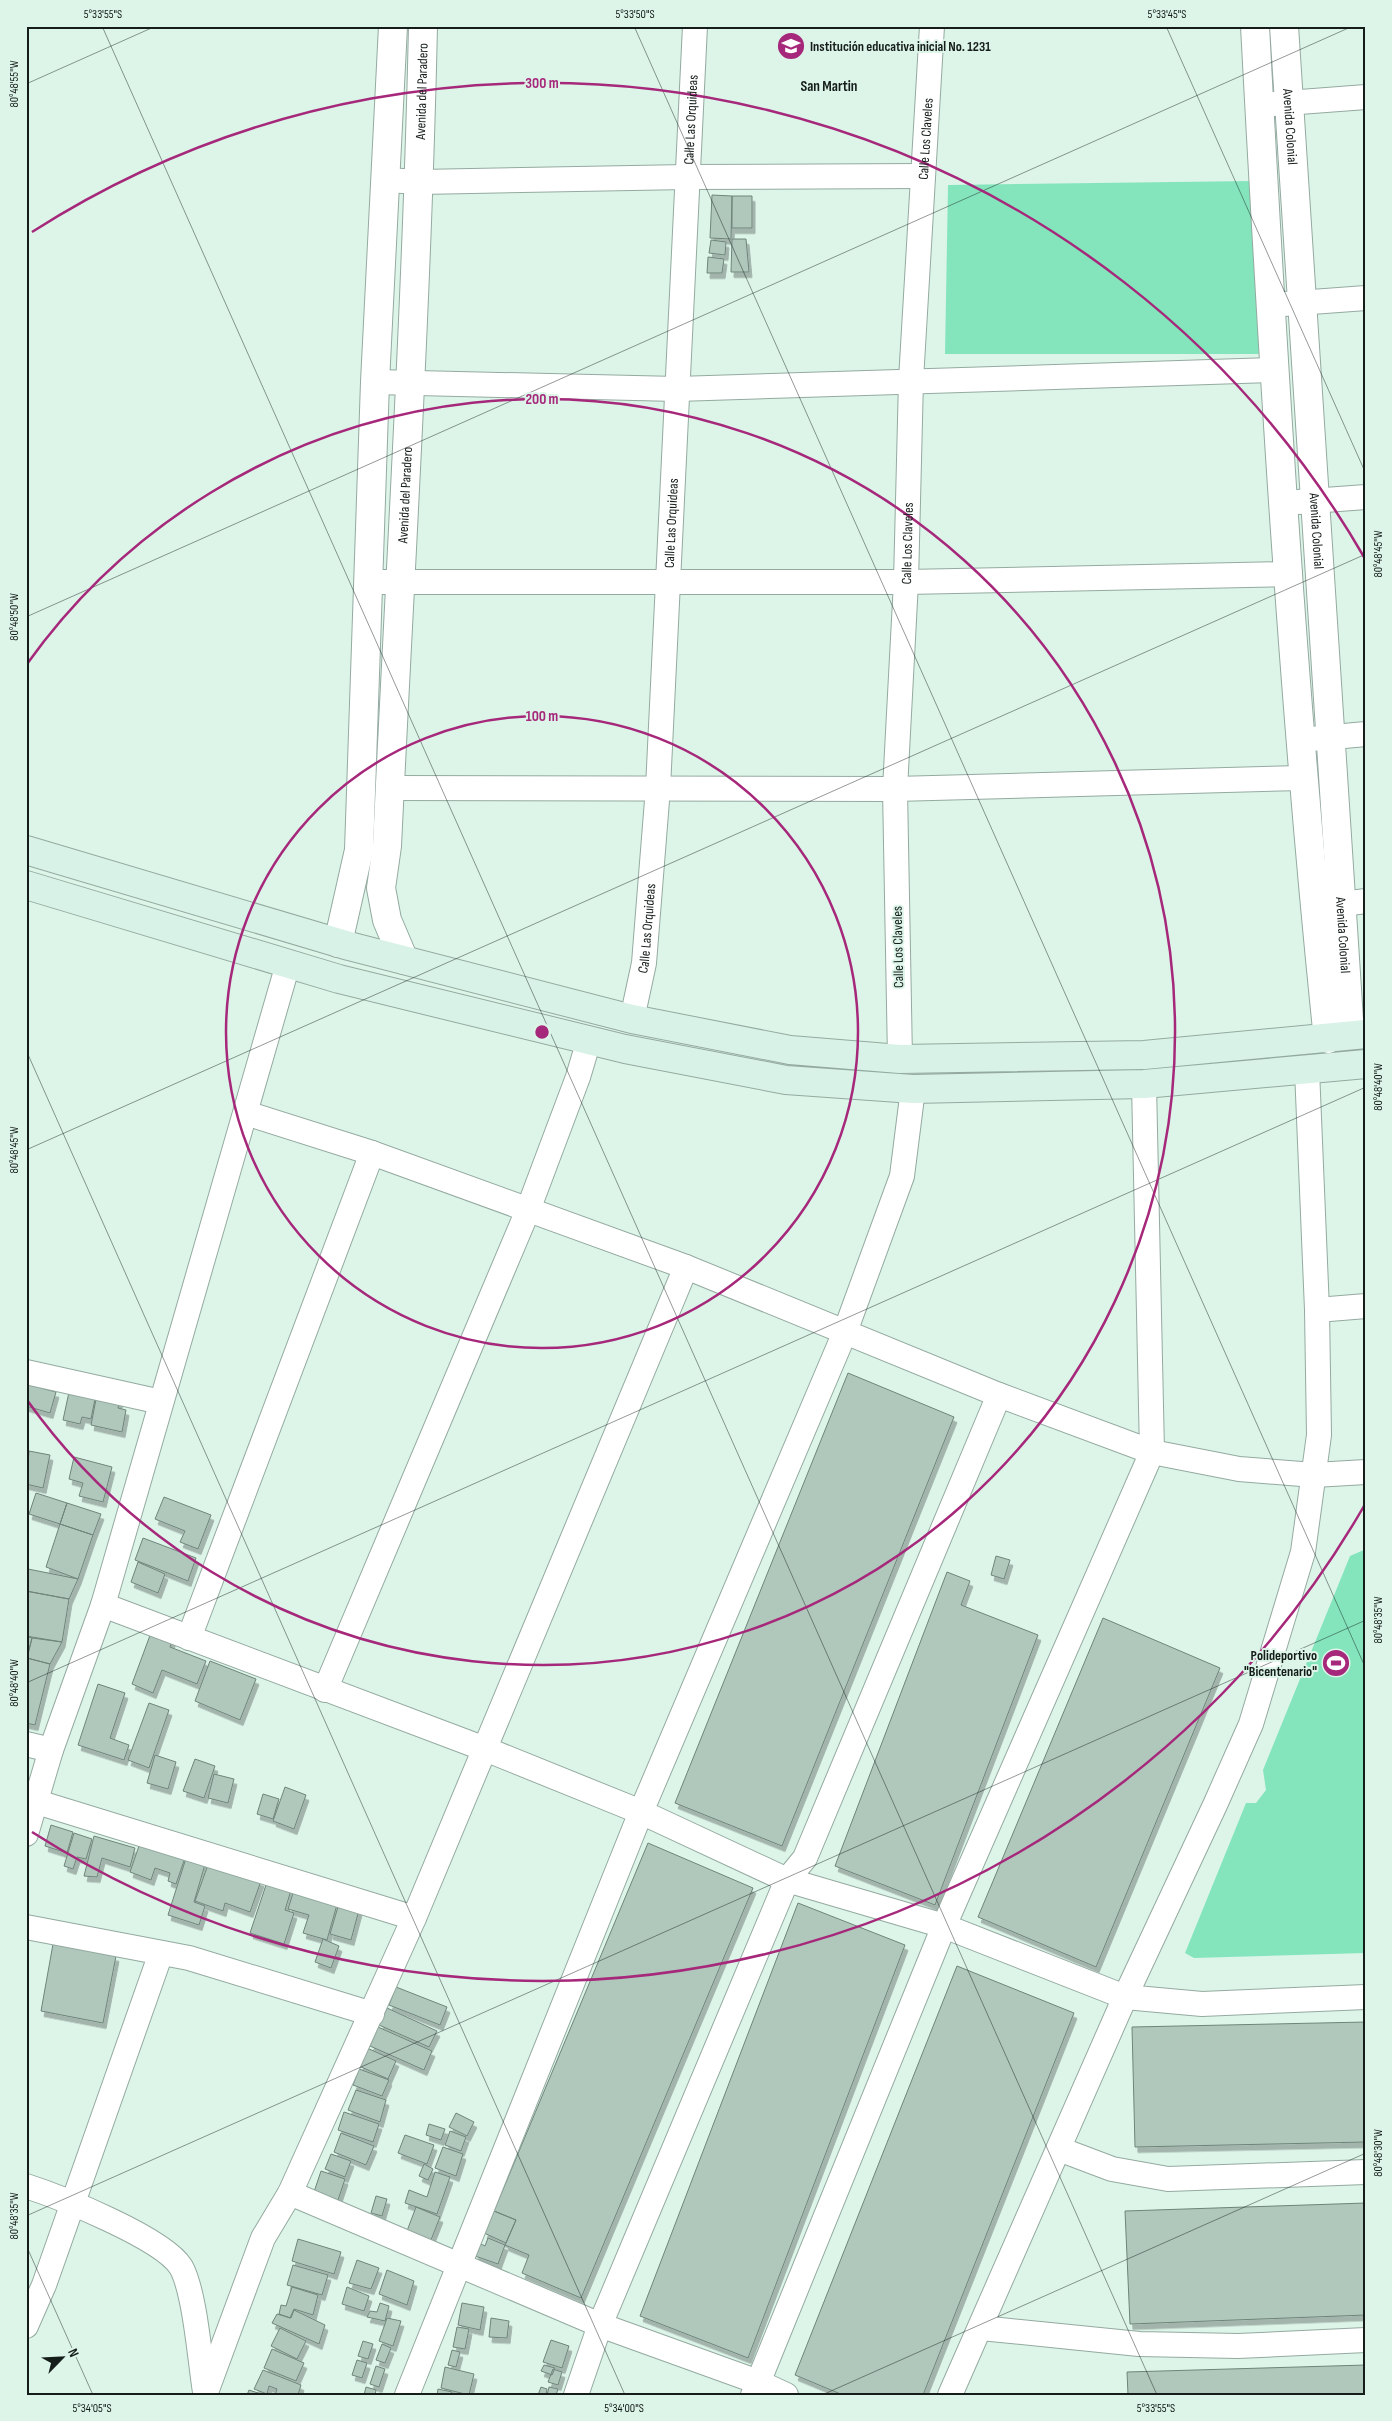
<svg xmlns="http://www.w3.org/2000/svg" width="1392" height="2421" font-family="'Sofia Sans Condensed',sans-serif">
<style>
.green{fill:#84e5bd}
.building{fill:#b0c7bc;stroke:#6f847a;filter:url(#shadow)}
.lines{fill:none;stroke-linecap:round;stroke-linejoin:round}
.minor-casing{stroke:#94aaa0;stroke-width:26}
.tertiary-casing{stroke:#94aaa0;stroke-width:30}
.secondary-casing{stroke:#94aaa0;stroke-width:30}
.minor{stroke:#fff;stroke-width:24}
.tertiary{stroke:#fff;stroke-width:28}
.secondary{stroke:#d8f2e7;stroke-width:28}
.ticks{fill:none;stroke:#151d1a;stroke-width:1;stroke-opacity:0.45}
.ring{fill:none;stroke:#a6287a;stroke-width:2.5}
.labels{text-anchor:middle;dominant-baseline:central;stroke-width:4;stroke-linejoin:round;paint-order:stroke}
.poi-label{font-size:14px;font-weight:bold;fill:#151d1a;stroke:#ddf5e9;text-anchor:start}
.street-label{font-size:14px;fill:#151d1a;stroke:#ddf5e9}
.neighbourhood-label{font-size:15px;font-weight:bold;fill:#151d1a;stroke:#ddf5e9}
.centre{fill:#a6287a;stroke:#ddf5e9;stroke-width:2.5}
.ring-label{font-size:15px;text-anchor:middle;font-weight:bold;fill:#a6287a;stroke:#ddf5e9;stroke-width:4;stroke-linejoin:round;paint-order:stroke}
.neatline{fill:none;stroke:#151d1a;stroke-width:2}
.ticks-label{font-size:12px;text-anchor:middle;fill:#151d1a}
</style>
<defs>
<filter id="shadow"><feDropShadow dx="3" dy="5.5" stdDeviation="0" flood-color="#0004"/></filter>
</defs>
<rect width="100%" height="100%" fill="#ddf5e9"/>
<path class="green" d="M1253 181 1259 354H945L948 185Z
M1366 1549V1953L1194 1958 1185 1953 1246 1803H1256L1266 1790 1263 1770 1350 1556Z"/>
<path class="building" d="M712 195 732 196 731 239 710 238Z
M732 196H752V228H732Z
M732 239H746L749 272H731Z
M711 240 726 242 725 255 709 253Z
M708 257 724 259 722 273H707Z
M848 1373 954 1417 782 1846 675 1803Z
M71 1383 97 1389 91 1419 82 1417 80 1424 63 1420Z
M26 1384 56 1392 50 1413 26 1406Z
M98 1389 121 1394 118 1408 126 1410 122 1432 91 1425Z
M29 1451 50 1455 43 1488 26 1484Z
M74 1457 112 1467 103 1502 79 1496 83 1483 69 1479Z
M36 1493 67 1503 60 1524 29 1514Z
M164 1497 211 1515 198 1549 180 1542 185 1531 155 1519Z
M67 1503 101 1514 93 1535 60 1524Z
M60 1524 93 1535 78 1579 46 1567Z
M143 1538 196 1558 188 1581 135 1560Z
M996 1556 1010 1560 1004 1579 991 1575Z
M138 1562 165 1574 158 1593 131 1582Z
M28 1569 78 1579 69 1599 26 1591Z
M947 1572 970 1581 961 1605 1038 1635 935 1905 835 1866Z
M26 1591 69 1599 62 1642 26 1636Z
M1103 1618 1220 1668 1096 1967 978 1917Z
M152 1630 173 1638 170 1647 206 1661 197 1684 162 1670 153 1693 132 1684Z
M26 1636 32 1638 27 1658 50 1664 35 1725 26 1723Z
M32 1638 62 1642 50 1664 27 1658Z
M210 1661 256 1679 240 1720 195 1701Z
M98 1684 125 1693 110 1738 129 1745 124 1760 78 1745Z
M149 1703 169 1710 149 1768 128 1760Z
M155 1755 176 1762 168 1789 147 1783Z
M195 1759 215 1766 204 1798 183 1791Z
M214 1774 234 1779 228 1803 208 1798Z
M285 1787 306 1795 294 1829 273 1821Z
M263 1794 279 1799 273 1819 257 1814Z
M51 1825 73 1832 67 1853 45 1846Z
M74 1833 92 1839 86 1859 77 1857 73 1869 64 1866Z
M94 1836 135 1848 130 1867 102 1858 97 1877 84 1876Z
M141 1840 188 1849 176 1884 168 1881 170 1873 155 1868 151 1880 130 1872Z
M648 1843 753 1888 581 2298 522 2273 529 2255 505 2245 516 2220 494 2211Z
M187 1855 206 1861 194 1902 205 1906 199 1925 168 1915Z
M209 1862 261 1881 250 1912 225 1903 223 1911 195 1901Z
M268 1879 292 1887 285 1910 294 1913 284 1944 250 1933Z
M295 1887 338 1901 327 1940 303 1933 309 1915 288 1909Z
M340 1900 360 1906 351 1940 330 1934Z
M798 1903 905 1945 748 2358 640 2316Z
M323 1939 339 1946 331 1968 315 1962Z
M53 1944 116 1956 103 2023 41 2011Z
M957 1966 1074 2013 923 2395H843L795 2375Z
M396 1987 447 2007 440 2025 389 2005Z
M387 2008 437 2031 429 2047 379 2025Z
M1366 2022V2142L1135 2147 1132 2027Z
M378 2027 432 2051 424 2070 370 2046Z
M367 2048 396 2061 388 2079 359 2066Z
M359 2069 389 2080 382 2096 353 2085Z
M356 2090 386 2100 380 2122 348 2110Z
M344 2112 379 2124 373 2142 338 2130Z
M456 2113 474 2122 467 2136 449 2127Z
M429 2124 445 2129 441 2140 426 2135Z
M450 2131 466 2137 461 2151 445 2145Z
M341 2133 374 2146 366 2165 334 2152Z
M405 2135 434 2145 427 2164 398 2153Z
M443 2147 463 2154 456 2176 435 2168Z
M331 2154 351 2161 345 2177 325 2169Z
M424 2164 433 2169 428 2180 419 2176Z
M321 2171 345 2179 338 2200 314 2192Z
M435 2172 450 2177 437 2214 405 2203 409 2190 427 2197Z
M376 2196 387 2199 382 2216 371 2213Z
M1366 2203V2315L1130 2324 1125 2211Z
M416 2207 440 2217 431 2240 407 2231Z
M494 2211 516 2220 506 2243 484 2233Z
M488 2238 505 2245 498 2264 475 2256 479 2243 485 2246Z
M298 2239 341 2252 334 2274 292 2261Z
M357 2260 379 2268 371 2289 349 2283Z
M293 2265 328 2275 322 2295 287 2285Z
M387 2270 414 2281 407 2305 379 2294Z
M292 2287 318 2295 313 2315 294 2309 290 2318 279 2314 281 2305 286 2306Z
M347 2287 369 2296 364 2311 342 2304Z
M380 2303 389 2306 385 2321 367 2317 370 2311 377 2312Z
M462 2303 484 2307 480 2330 458 2325Z
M294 2310 325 2325 319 2344 272 2323 277 2314 291 2318Z
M387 2318 401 2321 393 2346 379 2341Z
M491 2318 509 2321 507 2338 489 2337Z
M457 2327 469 2329 465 2349 453 2347Z
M280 2328 306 2341 297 2359 271 2346Z
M551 2340 569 2346 562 2368 543 2362Z
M363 2341 373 2344 368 2359 358 2356Z
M382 2344 391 2348 385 2363 376 2360Z
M272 2349 304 2363 296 2381 264 2368Z
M452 2350 460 2352 456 2367 448 2365Z
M357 2360 367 2363 362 2378 352 2375Z
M544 2365 555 2368 552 2375 541 2371Z
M1366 2365V2395H1128L1127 2372Z
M376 2366 385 2369 379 2387 370 2384Z
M445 2367 474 2374 469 2395 441 2388Z
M553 2369 562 2372 558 2385 548 2382Z
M263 2370 301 2385 298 2395H275L277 2389 269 2386 267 2394 254 2389Z
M366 2387 376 2390 375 2395H364Z
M541 2387 547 2389 546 2395H538Z
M549 2387 558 2389 556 2395H547Z
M438 2389 452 2392 451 2395H437Z
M249 2390 264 2395H247Z"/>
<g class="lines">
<defs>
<g id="minor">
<path d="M1259 105 1366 97"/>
<path d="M386 180 420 182 687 177 923 176"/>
<path d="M1270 305 1366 298"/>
<path d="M375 382 677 389 1274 370"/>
<path d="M1284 503 1366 497"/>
<path d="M368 582H906L1290 574"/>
<path d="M1300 740 1366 734"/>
<path d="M389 788 895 789 1302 778"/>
<path d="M1342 904 1366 901"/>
<path id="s1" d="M632 1019 644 963 658 788 695 26"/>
<path id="s2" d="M900 1059 895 789 906 582 911 380 932 26"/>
<path d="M246 1113 372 1153 686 1267 999 1395 1152 1452 1239 1469 1314 1475 1366 1472"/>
<path d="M1317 1310 1366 1306"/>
<path d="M26 1372 161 1402"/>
<path d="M103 1605 485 1749 641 1812 787 1880 944 1926 1125 1997 1202 2004 1366 1997"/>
<path d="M189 1638 372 1153"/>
<path d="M325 1690 528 1210 578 1077 589 1040"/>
<path d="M26 1744 51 1750"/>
<path d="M37 1802 414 1918"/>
<path d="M26 1834 51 1750 103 1605 288 964"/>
<path d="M26 1927 189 1958 372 2014"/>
<path d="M1059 2149 1112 2169 1168 2179 1366 2172"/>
<path d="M26 2186C60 2197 163 2238 181 2267 195 2292 200 2361 205 2392"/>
<path d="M290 2193 600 2325 758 2382 786 2395"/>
<path d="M26 2326 44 2285 161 1953"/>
<path d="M981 2328 1139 2344 1238 2346 1366 2340"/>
<path d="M205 2395 263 2238 290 2193 414 1918 686 1267"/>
<path d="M407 2395 641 1812 845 1332 902 1176 913 1089"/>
<path d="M576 2395 600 2325 787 1880 805 1858 999 1395"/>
<path d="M753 2395 944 1926 1152 1452 1144 1084"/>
<path d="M950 2395 1125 1997 1215 1805 1251 1724 1303 1552 1319 1435 1317 1310 1307 1070"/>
</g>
<g id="tertiary">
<path d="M1255 26C1273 364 1293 702 1328 1039"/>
<path id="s3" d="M1284 26 1350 1035"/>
<path d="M338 943 359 850 375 382 393 26"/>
<path id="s4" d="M404 960 387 920 381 888 387 846C400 573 417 300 423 26"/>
</g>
<path id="secondary" d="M26 850 349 946 632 1019 790 1050 900 1059 1144 1055 1366 1034
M26 885 339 979 625 1049 786 1080 913 1089 1144 1084 1366 1064"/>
</defs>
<use href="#minor" class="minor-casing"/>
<use href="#tertiary" class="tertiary-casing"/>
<use href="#secondary" class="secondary-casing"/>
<use href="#minor" class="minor"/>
<use href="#tertiary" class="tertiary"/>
<use href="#secondary" class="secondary"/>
</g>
<path class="ticks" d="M102 26 1157 2395M634 26 1366 1669M1166 26 1366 474M26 84 156 26M26 617 1353 26M26 1050 625 2395M26 1150 1366 554M26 1683 1366 1087M26 2216 1366 1620M26 2245 93 2395M822 2395 1366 2153"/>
<g class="ring">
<circle cx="542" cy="1032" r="316"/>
<path d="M27 664A633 633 0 1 1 27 1400"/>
<path d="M1364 1506A949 949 0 0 1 32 1832M32 232A949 949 0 0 1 1364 557"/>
</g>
<defs>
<symbol id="school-disc" viewBox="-11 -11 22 22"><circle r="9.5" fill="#a6287a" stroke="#ddf5e9"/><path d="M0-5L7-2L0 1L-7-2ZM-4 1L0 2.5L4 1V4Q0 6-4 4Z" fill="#fff"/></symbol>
<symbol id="stadium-disc" viewBox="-11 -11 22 22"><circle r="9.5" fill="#a6287a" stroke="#ddf5e9"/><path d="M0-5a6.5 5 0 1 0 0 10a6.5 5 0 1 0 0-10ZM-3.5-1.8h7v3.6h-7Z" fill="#fff"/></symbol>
</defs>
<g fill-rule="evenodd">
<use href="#school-disc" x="775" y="30" width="32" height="32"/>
<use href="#stadium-disc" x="1320" y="1647" width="32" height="32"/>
</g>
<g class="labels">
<g class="poi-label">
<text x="810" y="46">Institución educativa inicial No. 1231</text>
<text x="1317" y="1655" text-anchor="end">Polideportivo<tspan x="1317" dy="16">"Bicentenario"</tspan></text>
</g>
<g class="street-label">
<text stroke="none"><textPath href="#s4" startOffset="874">Avenida del Paradero</textPath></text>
<text stroke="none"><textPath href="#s1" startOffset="902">Calle Las Orquideas</textPath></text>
<text stroke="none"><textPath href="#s3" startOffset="101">Avenida Colonial</textPath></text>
<text stroke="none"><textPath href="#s2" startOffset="921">Calle Los Claveles</textPath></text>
<text stroke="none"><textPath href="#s4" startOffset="470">Avenida del Paradero</textPath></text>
<text stroke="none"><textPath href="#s1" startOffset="498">Calle Las Orquideas</textPath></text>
<text stroke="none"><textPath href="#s3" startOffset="506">Avenida Colonial</textPath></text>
<text stroke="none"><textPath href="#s2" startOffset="516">Calle Los Claveles</textPath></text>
<text stroke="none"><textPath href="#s1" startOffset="92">Calle Las Orquideas</textPath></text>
<text stroke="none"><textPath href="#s3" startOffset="911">Avenida Colonial</textPath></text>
<text transform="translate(898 947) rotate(-91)">Calle Los Claveles</text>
</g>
<g class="neighbourhood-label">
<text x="829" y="86">San Martin</text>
</g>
</g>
<circle cx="542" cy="1032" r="8" class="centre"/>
<g class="ring-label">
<text x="542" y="88">300 m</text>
<text x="542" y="404">200 m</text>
<text x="542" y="721">100 m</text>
</g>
<rect width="1392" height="2421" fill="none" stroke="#ddf5e9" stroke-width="55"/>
<g transform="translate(62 2358) rotate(66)" stroke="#ddf5e9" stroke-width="4" paint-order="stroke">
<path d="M0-4L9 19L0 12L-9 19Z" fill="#151d1a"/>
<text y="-8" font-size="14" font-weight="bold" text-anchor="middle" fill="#151d1a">N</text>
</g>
<rect x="28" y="28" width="1336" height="2366" class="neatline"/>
<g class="ticks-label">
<text x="103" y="18">5°33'55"S</text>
<text x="635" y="18">5°33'50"S</text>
<text x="1167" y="18">5°33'45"S</text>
<text transform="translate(14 84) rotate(-90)" y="4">80°48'55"W</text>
<text transform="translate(1378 554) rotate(-90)" y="4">80°48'45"W</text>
<text transform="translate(14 617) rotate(-90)" y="4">80°48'50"W</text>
<text transform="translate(1378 1087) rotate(-90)" y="4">80°48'40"W</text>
<text transform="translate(14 1150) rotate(-90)" y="4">80°48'45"W</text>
<text transform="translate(1378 1620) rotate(-90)" y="4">80°48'35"W</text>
<text transform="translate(14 1683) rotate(-90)" y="4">80°48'40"W</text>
<text transform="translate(1378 2153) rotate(-90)" y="4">80°48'30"W</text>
<text transform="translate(14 2216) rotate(-90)" y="4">80°48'35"W</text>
<text x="92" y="2412">5°34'05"S</text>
<text x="624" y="2412">5°34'00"S</text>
<text x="1156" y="2412">5°33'55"S</text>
</g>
</svg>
